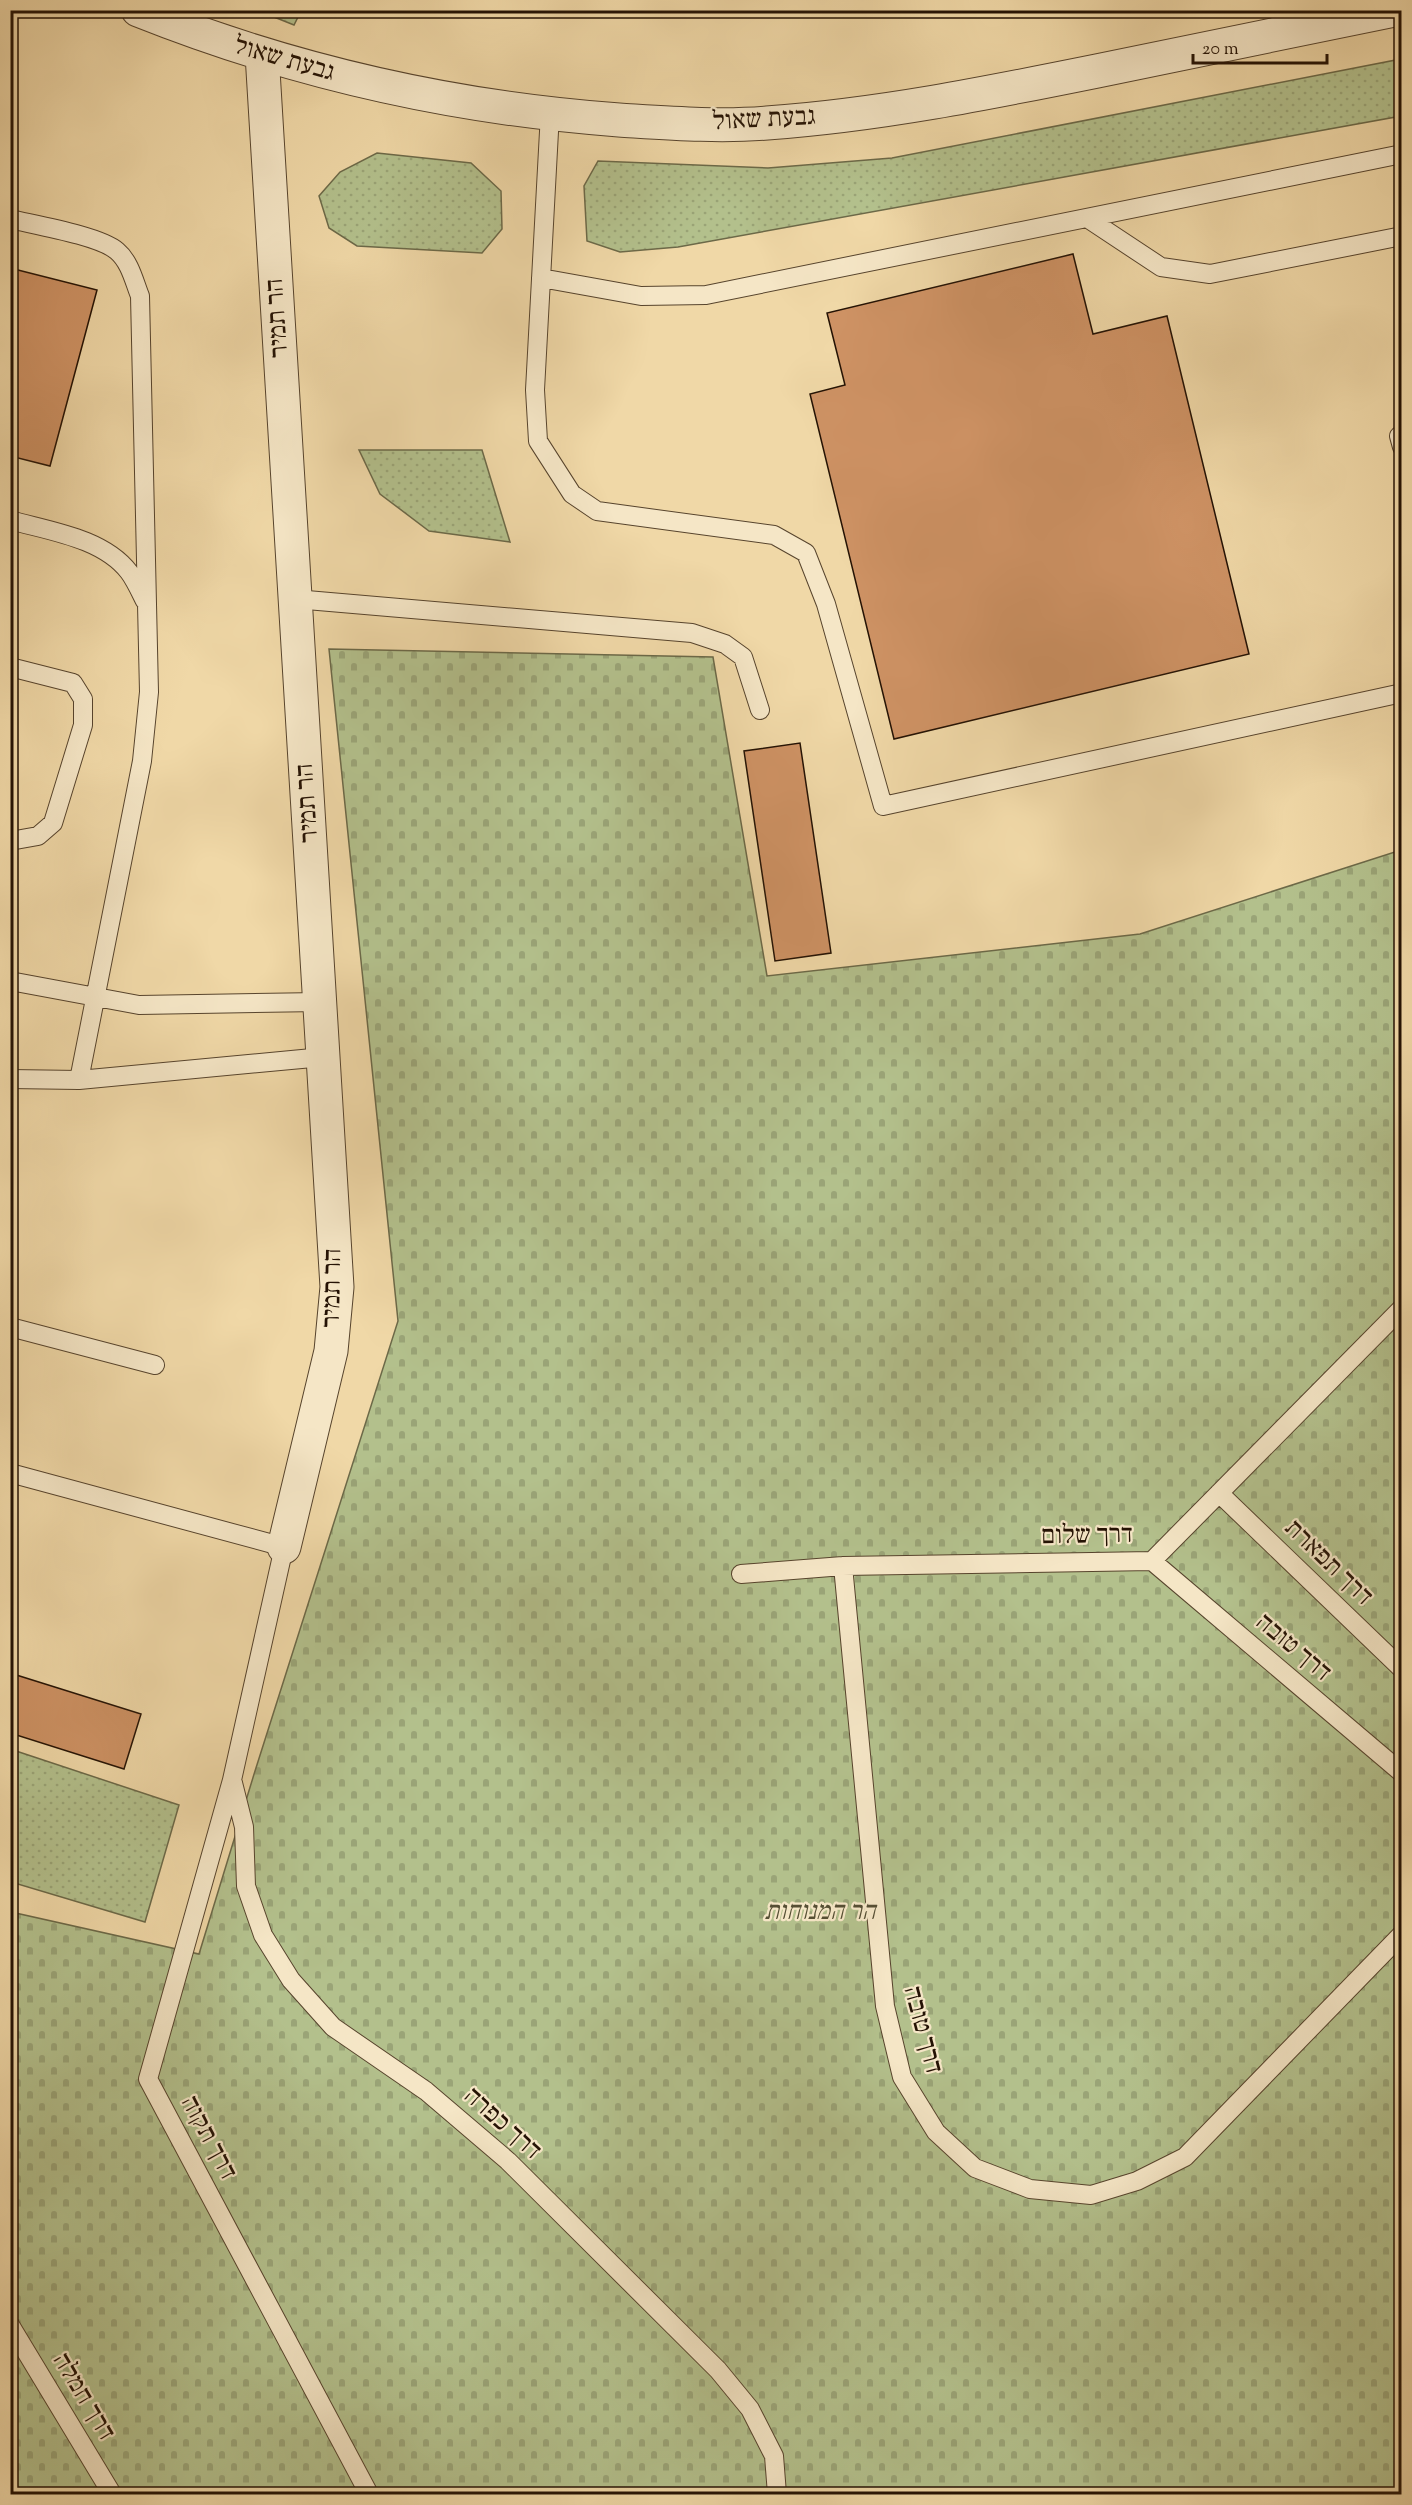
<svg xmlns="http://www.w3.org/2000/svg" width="1412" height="2505" font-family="'Sorts Mill Goudy','Frank Ruhl Libre',serif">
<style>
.cemetery{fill:url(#cemetery-stones);stroke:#6c6948;stroke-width:1.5}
.park{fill:url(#park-dots);stroke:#6c6948;stroke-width:1.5}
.building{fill:#ce9264;stroke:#241204;stroke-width:1.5}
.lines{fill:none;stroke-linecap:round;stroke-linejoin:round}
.lane-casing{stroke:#57442d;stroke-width:20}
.street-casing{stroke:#57442d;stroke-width:35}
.lane{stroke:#f5e6c6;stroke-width:18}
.street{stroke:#f5e6c6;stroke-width:33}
.labels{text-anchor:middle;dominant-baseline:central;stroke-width:4.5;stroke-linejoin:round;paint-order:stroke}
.street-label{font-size:26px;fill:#241204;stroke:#f5e6c6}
.park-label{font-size:26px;font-style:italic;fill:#564f34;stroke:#f5e6c6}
</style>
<defs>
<pattern id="cemetery-stones" width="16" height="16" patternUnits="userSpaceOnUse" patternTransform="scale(1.5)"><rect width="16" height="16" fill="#b3c08c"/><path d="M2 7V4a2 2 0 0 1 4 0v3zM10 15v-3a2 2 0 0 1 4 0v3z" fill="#9aa477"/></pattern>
<pattern id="park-dots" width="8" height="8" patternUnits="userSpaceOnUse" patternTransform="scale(1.5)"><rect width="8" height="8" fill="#b3c08c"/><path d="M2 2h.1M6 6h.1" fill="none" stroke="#9aa477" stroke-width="1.8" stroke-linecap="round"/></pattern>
</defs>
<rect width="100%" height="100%" fill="#f0d8a7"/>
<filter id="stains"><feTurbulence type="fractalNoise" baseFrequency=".00333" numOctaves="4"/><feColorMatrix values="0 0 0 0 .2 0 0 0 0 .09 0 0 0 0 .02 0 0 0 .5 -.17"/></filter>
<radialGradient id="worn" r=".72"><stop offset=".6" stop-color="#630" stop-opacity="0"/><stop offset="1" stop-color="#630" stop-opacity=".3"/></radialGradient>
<path class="cemetery" d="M329 649 713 657 767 976 1140 934 1401 850V2494H11V1912L199 1954 255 1771 398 1321Z"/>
<path class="park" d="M259 11 301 10V11L294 25Z
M1401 59V116L678 247 620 252 587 241 584 186 598 161 768 168 892 158Z
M377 153 471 163 501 191 502 229 482 253 357 246 329 228 319 196 340 172Z
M359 450H482L510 542 429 531 380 494Z
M10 1749 179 1805 145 1922 11 1882Z"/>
<path class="building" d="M1073 254 1093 334 1167 316 1249 654 894 739 810 394 845 385 827 313Z
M10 268 97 290 50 466 10 456Z
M800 743 831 953 775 961 744 751Z
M10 1673 141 1714 124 1769 10 1733Z"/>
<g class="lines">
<defs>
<path id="lane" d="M550 113 535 390 538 441 572 494 597 511 774 535 806 553 826 604 883 806 1402 693
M1087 218 1161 267 1210 274 1402 236
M10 219C35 225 100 236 117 251 130 262 134 281 140 296L149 692 142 761 79 1080
M541 278 641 296 706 295 1402 154
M1399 436 1402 447
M10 520C49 531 103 538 129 572 135 580 140 591 145 601
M295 599 692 633 725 644 743 657 760 710
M10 667 73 683 83 699V725L53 823 38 836 10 841
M10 981 139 1005 320 1002
M10 1079 79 1080 323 1057
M10 1327 155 1365
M10 1473 284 1547 232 1780 148 2079 369 2494
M1219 1493 1402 1669
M1152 1561 1402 1773
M843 1566 885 2006 902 2077 936 2132 975 2168 1030 2189 1091 2195 1137 2181 1185 2157 1402 1934
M741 1574 843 1566 1152 1561 1402 1308
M233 1783 244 1827 246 1886 263 1935 291 1980 333 2027 426 2091 508 2161 718 2370 750 2409 774 2456 777 2494
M10 2325 112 2494"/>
<path id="street" d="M138 10C291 71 454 108 619 120 668 123 718 127 767 123 879 115 988 93 1097 71 1196 51 1295 31 1394 10
M262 54 337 1287 331 1351 284 1547"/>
</defs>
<use href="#lane" class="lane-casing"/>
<use href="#street" class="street-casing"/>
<use href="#lane" class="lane"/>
<use href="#street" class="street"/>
</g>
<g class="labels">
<g class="street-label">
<text transform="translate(284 60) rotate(16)">גבעת שאול</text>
<text transform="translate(764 120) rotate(-3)">גבעת שאול</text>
<text transform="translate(278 318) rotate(-94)">הר תמיר</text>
<text transform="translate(308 803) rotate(-94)">הר תמיר</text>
<text transform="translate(333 1288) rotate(-89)">הר תמיר</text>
<text transform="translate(1087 1536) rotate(-1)">דרך שלום</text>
<text transform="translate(1328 1563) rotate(44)">דרך תפארת</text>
<text transform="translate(1293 1648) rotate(40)">דרך טובה</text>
<text transform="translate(922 2030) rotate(75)">דרך טובה</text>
<text transform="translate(502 2124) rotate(42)">דרך כפרה</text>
<text transform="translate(208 2138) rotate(62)">דרך תקוה</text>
<text transform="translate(83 2397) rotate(59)">דרך חמלה</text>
</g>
<g class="park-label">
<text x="820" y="1912">הר המנוחות</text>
</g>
</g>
<rect width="1412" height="2505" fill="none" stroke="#f0d8a7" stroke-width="36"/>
<rect x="12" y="12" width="1388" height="2481" fill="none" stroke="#241204" stroke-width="3"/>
<rect x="18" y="18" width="1376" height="2469" fill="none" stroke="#241204" stroke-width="1.5"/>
<path d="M1193 54v9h134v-9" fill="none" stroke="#241204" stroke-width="3"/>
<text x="1202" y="54" font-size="18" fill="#241204" stroke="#f5e6c6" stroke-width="4.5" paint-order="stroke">20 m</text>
<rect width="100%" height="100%" filter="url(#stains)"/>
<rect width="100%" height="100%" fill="url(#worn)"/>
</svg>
